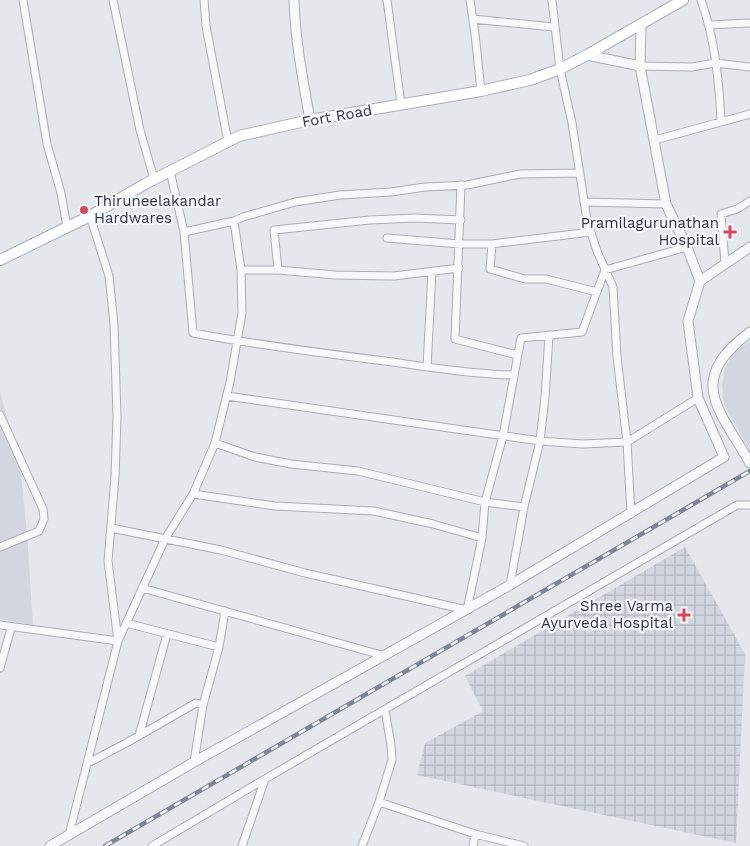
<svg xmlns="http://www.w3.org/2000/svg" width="750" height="846" font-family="'Work Sans',sans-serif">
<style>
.built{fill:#d2d6de}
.industrial{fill:url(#industrial-grid)}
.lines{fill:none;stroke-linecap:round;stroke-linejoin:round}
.minor-casing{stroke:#a9aeb7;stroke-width:9}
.tertiary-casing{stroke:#a9aeb7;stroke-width:11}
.secondary-casing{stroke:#a9aeb7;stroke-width:12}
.minor{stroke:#f7f8fa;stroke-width:7}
.tertiary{stroke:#f7f8fa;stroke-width:9}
.secondary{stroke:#fff;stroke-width:10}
.rail-casing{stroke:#7d8696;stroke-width:4.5}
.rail{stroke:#f4f6f9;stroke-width:2.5;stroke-dasharray:8;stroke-linecap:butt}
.poi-dot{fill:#d1495b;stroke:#f4f6f9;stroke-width:2}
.labels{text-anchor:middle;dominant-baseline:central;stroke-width:4.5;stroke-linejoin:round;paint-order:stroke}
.street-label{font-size:15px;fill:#2b3445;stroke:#f4f6f9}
.poi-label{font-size:15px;fill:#2b3445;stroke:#f4f6f9;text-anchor:end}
</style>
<defs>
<pattern id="industrial-grid" width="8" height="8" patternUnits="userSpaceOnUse" patternTransform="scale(1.25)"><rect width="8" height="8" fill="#d2d6de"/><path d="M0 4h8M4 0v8" fill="none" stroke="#b4b8c0"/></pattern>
</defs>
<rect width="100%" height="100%" fill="#e4e7ec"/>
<path class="built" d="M750 341V451L724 404 722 385 725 369 733 353Z
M0 392 20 465 27 533 33 625 0 619Z"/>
<path class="industrial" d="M685 547 745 654 736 843 417 775 425 743 483 711 465 676Z"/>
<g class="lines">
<defs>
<path id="minor" d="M23 0 47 144 61 193 67 227
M113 0 140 130 154 179
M204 0 206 26 228 142
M387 0 401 104
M470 0 475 34 481 91
M552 0 560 69 572 123 587 220 597 251 613 287 617 357 627 442 631 514
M701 0C715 39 719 81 721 121
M473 19 554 27
M709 25 750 23
M640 66 692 67 715 63 750 67
M655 140 750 114
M170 171 184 232 234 221 243 217 295 202 340 195 391 192 425 187 467 185 520 174 580 173
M461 185 455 339 517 355
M584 202 666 204
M90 216 109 276 114 324 117 417 115 477 108 561 118 641
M184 232 193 333C257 345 321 353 385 361 428 367 471 374 514 375
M387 238 460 244H492L591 232
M492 244 490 269 525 279H546L597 292
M725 263 721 214 737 209 750 201
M241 270H278L335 275 394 276 459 268
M278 270 274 230 370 220 415 218 461 220
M427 367 432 272
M227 396 540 441 583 444 627 442 698 398
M0 415 43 509 44 519 39 531 0 547
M215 443 255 457 291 464 358 471 485 502 524 507
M193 494 275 506 374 511 433 524 482 538
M111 528 221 550 305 573 467 610 482 538 485 502 503 436 521 338 582 332 605 270 687 247
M510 585 524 507 540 441 545 397 549 335
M142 588 385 656
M126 623 219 647
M0 625 118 641
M0 668 11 628
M385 710 391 745 392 760 379 802 475 834 524 846
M139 736 167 634
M194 762 203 705 219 647 225 611
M88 763 128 742 196 703 203 705
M69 835 118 641 165 539 193 494 215 443 230 382 242 313 241 270 234 221
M152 846 265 779 737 505H750
M242 846 265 779
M362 846 379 802
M473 846 475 834"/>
<path id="tertiary" d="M294 0C295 40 303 80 310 120
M641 25 640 66 666 204 687 247 700 281
M587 55 640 66
M750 332C685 380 719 409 750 463
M50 846 194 762 510 585 724 457 698 398 688 321 700 281 750 247"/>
<path id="secondary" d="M0 260 90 216 145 184 239 136 310 120 481 91 530 80 560 69 587 55 683 0"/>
</defs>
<use href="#minor" class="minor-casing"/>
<use href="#tertiary" class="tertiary-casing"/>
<use href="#secondary" class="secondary-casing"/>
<use href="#minor" class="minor"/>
<use href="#tertiary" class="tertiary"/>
<use href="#secondary" class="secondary"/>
<defs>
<path id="rail" d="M105 846 750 471"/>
</defs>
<use href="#rail" class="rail-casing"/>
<use href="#rail" class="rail"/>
</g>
<g class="poi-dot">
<circle cx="84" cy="210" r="5"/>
<path d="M727.5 224.5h5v5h5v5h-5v5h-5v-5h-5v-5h5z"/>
<path d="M681.5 607.5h5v5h5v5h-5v5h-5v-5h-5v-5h5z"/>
</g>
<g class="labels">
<g class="street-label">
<text transform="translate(337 116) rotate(-10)">Fort Road</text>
</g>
<g class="poi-label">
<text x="94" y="201" text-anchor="start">Thiruneelakandar<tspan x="94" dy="17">Hardwares</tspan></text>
<text x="719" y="223">Pramilagurunathan<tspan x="719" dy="17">Hospital</tspan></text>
<text x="673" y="606">Shree Varma<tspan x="673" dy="17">Ayurveda Hospital</tspan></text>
</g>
</g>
</svg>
